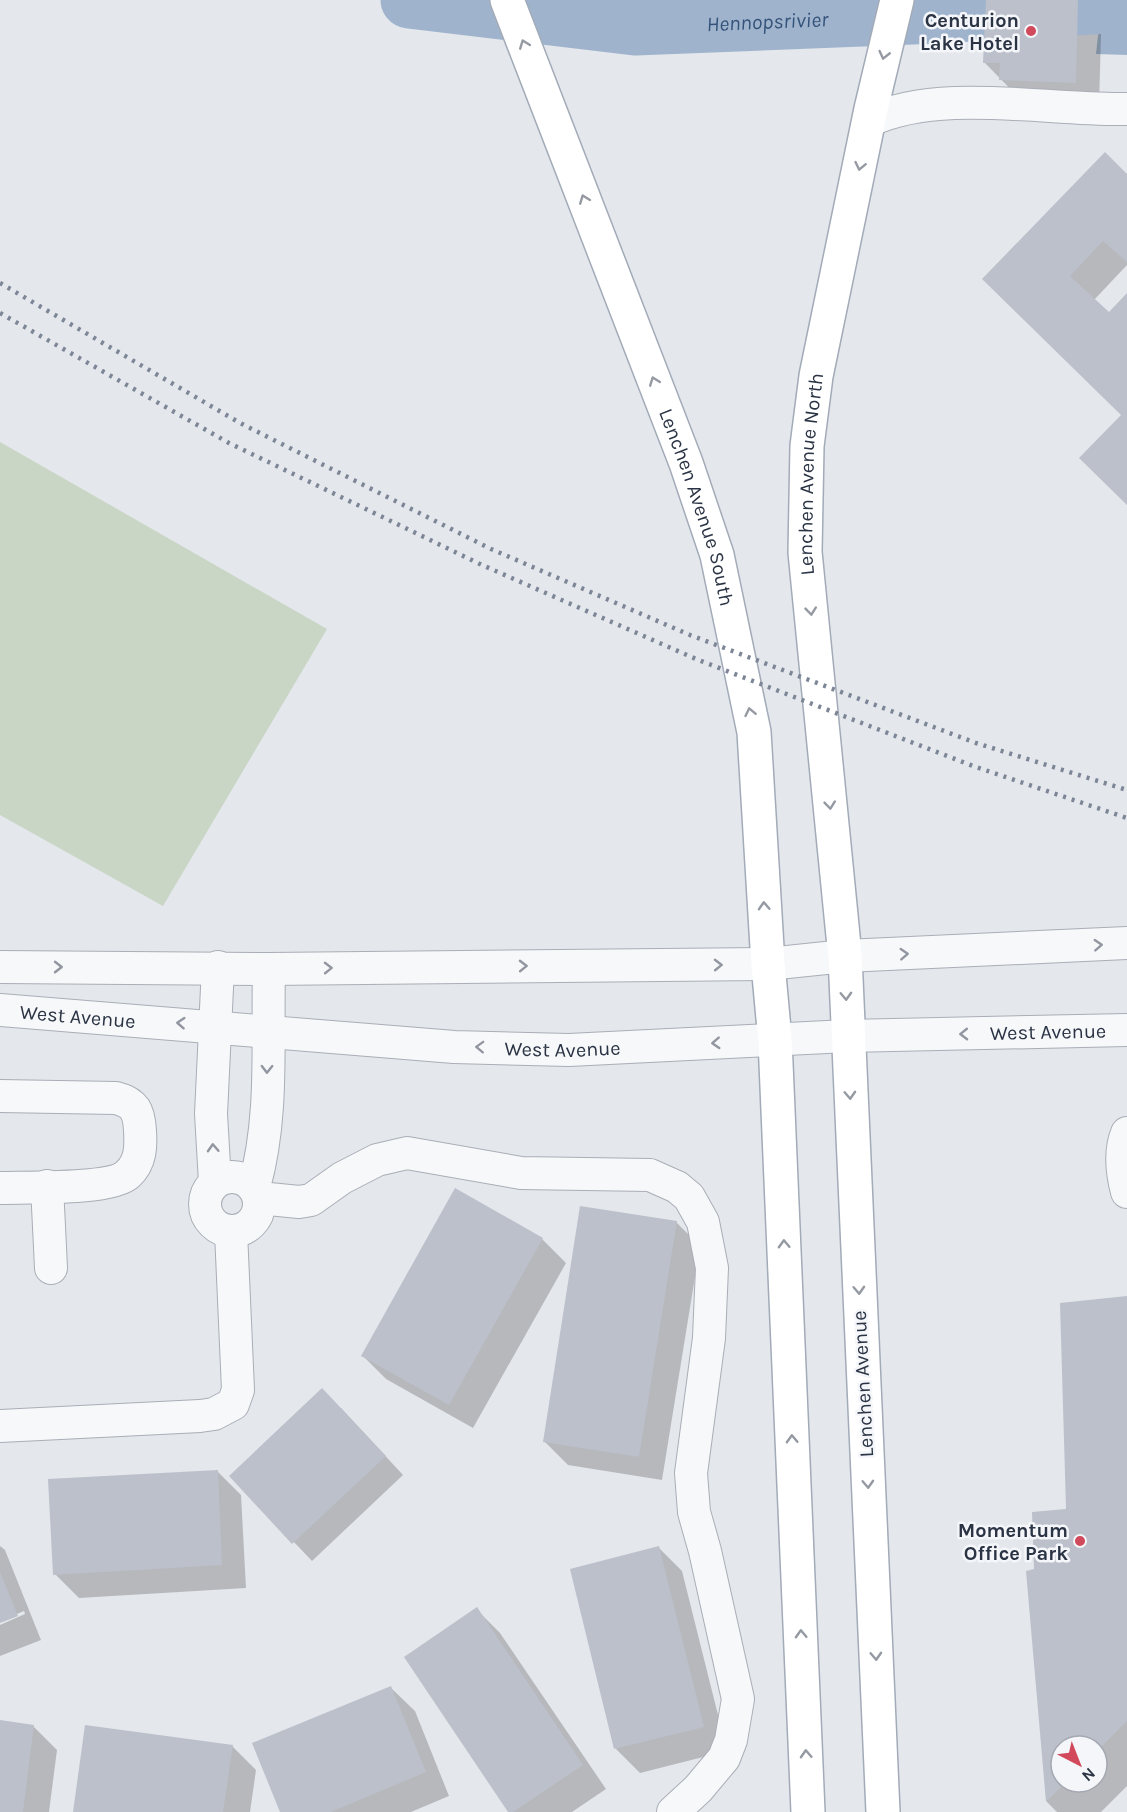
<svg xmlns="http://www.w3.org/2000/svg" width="1127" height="1812" font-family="Karla,sans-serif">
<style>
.green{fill:#c9d6c5}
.water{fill:#9fb4cc}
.shadow{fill:#0003;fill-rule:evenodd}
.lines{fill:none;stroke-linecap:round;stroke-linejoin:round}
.river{stroke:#9fb4cc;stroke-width:57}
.building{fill:#bbc0ca}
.minor-casing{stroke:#a9aeb7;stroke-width:34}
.major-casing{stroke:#a3abb8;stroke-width:36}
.minor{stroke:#f7f8fa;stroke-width:32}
.major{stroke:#fff;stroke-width:33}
.rail{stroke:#7d8696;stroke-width:4.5;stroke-dasharray:3 6;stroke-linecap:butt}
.oneway{stroke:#959aa2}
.oneway2{stroke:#9196a0}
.poi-dot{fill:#d1495b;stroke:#f4f6f9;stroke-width:2}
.labels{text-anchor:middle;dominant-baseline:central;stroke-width:5;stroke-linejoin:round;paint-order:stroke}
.poi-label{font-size:20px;font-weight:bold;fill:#2b3445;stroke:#f4f6f9;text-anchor:end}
.street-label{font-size:20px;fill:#2b3445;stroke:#f4f6f9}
.water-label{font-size:21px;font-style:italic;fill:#34527a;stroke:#f4f6f9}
</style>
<rect width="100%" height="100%" fill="#e4e7ec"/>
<path class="green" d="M0 442 327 629 163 906 0 815Z"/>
<path class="water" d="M1102 0H1127V55L1096 54Z"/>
<path class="shadow" d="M987 0H1102L1099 106 1024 103 984 62Z
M1127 176V265L1094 300 1109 314 1127 295V503L1123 415 1008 303Z
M676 1222 700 1246 662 1480 568 1465 544 1441Z
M542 1239 566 1263 473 1428 386 1379 362 1355Z
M1127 1297V1786L1101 1812H1057L1047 1802 1028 1572 1036 1570 1067 1510ZM1061 1746H1097V1782H1061Z
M341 1408 403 1475 312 1561 231 1476Z
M217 1471 241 1495 246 1588 79 1598 55 1574Z
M0 1546 5 1550 41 1640 0 1656V1625L25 1614 24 1611 0 1621Z
M659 1548 682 1571 727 1751 640 1773 616 1749 571 1570Z
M476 1609 500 1633 606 1789 572 1812H510Z
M391 1688 415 1711 449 1796 411 1812H281Z
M0 1722 33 1726 57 1750 49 1812H0Z
M232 1746 256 1770 250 1812H75Z"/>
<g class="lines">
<path class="river" id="s1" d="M409 0 635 27 937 15 1127 4"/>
</g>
<path class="building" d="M986 0H1078L1076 83 999 80 1000 63H983Z
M1105 152 1127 174V262L1103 241 1070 276 1109 312 1127 293V505L1079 458 1121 415 982 279Z
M455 1188 543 1238 449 1405 361 1356Z
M580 1206 677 1221 639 1457 543 1442Z
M1127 1296V1721L1097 1751V1746H1061V1782H1066L1046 1802 1026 1571 1034 1569 1032 1512 1066 1509 1060 1303Z
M322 1388 386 1456 292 1544 229 1476Z
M218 1470 222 1565 53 1575 48 1479Z
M659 1546 704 1727 614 1749 570 1569Z
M0 1572 18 1616 0 1623Z
M477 1607 583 1765 513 1812H508L404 1657Z
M391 1686 426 1772 331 1812H280L252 1743Z
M0 1720 34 1725 23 1812H0Z
M85 1725 233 1745 223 1812H73Z"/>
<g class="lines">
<defs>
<g id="minor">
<path d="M869 121C940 87 1049 111 1127 109"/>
<path d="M0 967 269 969 768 964 845 956 1127 943"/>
<path id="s2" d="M0 1010 454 1047 569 1050 847 1036 1127 1030"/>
<path d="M0 1096 116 1098C135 1103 139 1111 140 1131 141 1146 141 1162 128 1174 112 1190 26 1187 0 1188"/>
<path d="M1127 1133C1119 1152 1122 1173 1127 1192"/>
<circle cx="232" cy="1204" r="27"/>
<path d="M215 1182 211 1114 218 967"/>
<path d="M47 1186 51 1268"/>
<path d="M254 1187C274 1117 267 1041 269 969"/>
<path d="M259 1198 299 1202 311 1200 342 1178 377 1160 407 1153 521 1173 650 1175 677 1187 689 1197 703 1222 712 1268 709 1338 691 1473 694 1512 705 1551 738 1699 731 1740 724 1758 698 1789 673 1812"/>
<path d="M0 1426 200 1416 214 1414 233 1404 238 1390 231 1232"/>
</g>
<g id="major">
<path id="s3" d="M507 0 686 463 717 555 754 732 768 964 775 1040 808 1812"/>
<path id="s4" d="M883 1812 845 956 805 552 807 446 816 376 871 109 897 0"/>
</g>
</defs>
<use href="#minor" class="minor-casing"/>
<use href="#major" class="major-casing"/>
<use href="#minor" class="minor"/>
<use href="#major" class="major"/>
<path class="rail" d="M0 283 240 423 491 549 690 635 976 743 1127 790
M0 313 229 443 482 565 696 659 973 766 1127 818"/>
</g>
<defs><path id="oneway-chevron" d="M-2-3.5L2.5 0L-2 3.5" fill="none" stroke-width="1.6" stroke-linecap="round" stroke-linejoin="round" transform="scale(1.5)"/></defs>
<g class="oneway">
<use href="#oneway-chevron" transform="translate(524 44) rotate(-111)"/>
<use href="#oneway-chevron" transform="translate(884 55) rotate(103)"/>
<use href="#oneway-chevron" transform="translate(860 166) rotate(102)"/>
<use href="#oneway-chevron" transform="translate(584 199) rotate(-111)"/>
<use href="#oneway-chevron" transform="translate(654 381) rotate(-111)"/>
<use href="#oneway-chevron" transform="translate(811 611) rotate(84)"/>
<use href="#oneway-chevron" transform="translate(750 712) rotate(-102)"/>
<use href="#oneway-chevron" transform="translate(830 805) rotate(84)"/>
<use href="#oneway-chevron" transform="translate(764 906) rotate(-93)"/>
<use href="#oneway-chevron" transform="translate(846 996) rotate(88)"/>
<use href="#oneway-chevron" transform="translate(850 1095) rotate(87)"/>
<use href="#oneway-chevron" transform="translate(784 1244) rotate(-92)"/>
<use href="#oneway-chevron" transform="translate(859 1290) rotate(87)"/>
<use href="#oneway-chevron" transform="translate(792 1439) rotate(-92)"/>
<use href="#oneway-chevron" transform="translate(868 1484) rotate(87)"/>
<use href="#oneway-chevron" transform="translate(801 1634) rotate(-92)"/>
<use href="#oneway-chevron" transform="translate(876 1656) rotate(87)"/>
<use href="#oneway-chevron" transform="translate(806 1754) rotate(-93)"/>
</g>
<g class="oneway2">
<use href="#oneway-chevron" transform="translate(1098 945) rotate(-3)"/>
<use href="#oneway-chevron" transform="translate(904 954) rotate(-3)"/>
<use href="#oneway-chevron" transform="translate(718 965) rotate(-1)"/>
<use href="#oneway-chevron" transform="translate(523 966) rotate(-1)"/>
<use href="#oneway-chevron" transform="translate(58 967)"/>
<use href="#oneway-chevron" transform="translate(328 968) rotate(-1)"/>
<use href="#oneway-chevron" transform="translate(181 1023) rotate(-176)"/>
<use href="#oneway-chevron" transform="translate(964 1034) rotate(179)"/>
<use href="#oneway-chevron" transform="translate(716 1043) rotate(177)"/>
<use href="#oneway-chevron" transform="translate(480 1047) rotate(-178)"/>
<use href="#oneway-chevron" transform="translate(267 1069) rotate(91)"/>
<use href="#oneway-chevron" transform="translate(213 1148) rotate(-93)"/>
</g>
<g class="poi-dot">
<circle cx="1031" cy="31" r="6"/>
<circle cx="1080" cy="1541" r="6"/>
</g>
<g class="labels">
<g class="poi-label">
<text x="1019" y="20">Centurion<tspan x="1019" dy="23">Lake Hotel</tspan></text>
<text x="1068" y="1530">Momentum<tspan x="1068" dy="23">Office Park</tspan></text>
</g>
<g class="street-label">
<text stroke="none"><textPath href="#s4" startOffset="1341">Lenchen Avenue North</textPath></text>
<text stroke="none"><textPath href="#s3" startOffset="542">Lenchen Avenue South</textPath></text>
<text stroke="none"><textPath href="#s2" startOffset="78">West Avenue</textPath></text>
<text stroke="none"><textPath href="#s2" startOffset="1050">West Avenue</textPath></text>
<text stroke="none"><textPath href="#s2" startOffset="564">West Avenue</textPath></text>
<text transform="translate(863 1384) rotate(-93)">Lenchen Avenue</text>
</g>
<g class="water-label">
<text stroke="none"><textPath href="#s1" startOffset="360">Hennopsrivier</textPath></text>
</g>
</g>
<g transform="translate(1079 1764) rotate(138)"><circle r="28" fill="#f4f6f9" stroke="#a4a8b1" stroke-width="1.5"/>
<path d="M0-4.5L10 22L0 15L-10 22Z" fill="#d1495b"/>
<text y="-9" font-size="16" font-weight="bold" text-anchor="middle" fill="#2b3445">N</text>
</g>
</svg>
